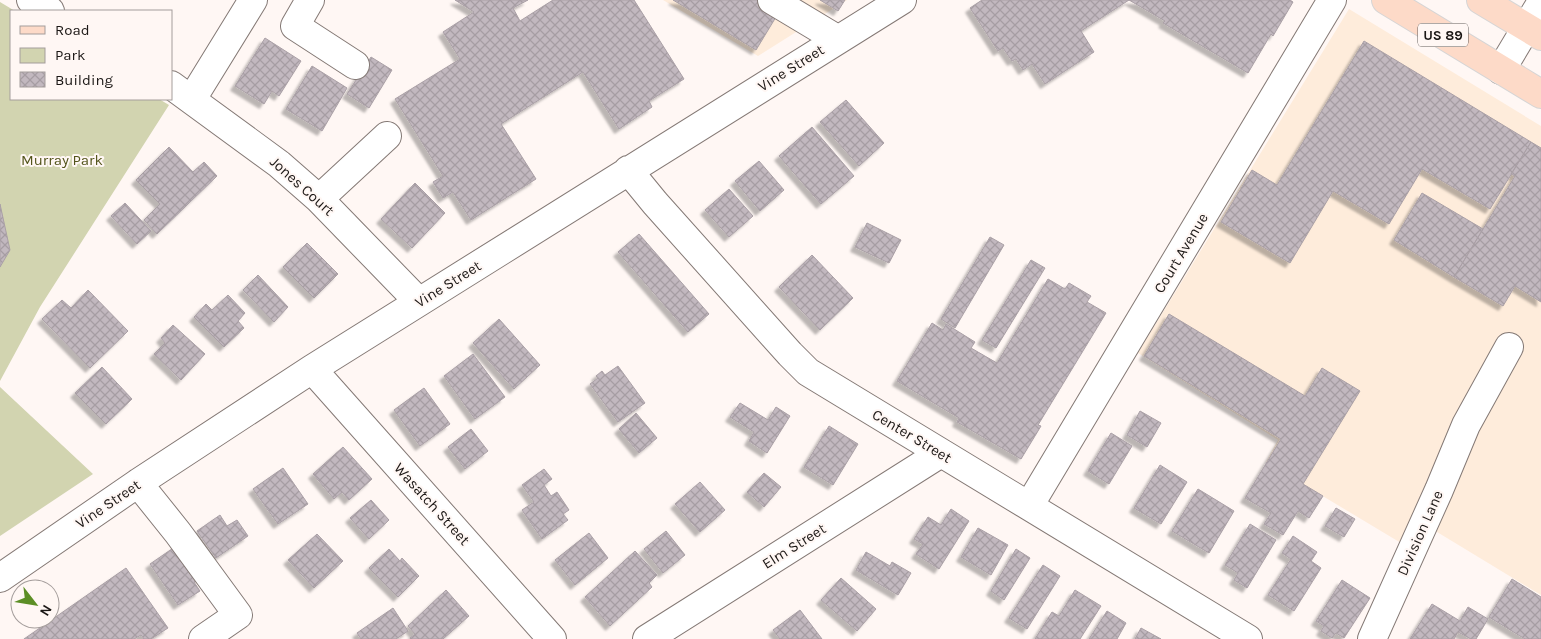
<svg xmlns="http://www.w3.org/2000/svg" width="1541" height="639" font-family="Karla,sans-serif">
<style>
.commercial{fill:#feecdb}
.green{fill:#d2d4b0}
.building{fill:url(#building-cross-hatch);stroke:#aaa0a6;filter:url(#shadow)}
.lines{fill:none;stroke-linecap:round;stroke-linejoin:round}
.minor-casing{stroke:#847975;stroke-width:30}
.major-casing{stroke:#d6d5d5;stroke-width:30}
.minor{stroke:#fff;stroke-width:28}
.major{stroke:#fddac8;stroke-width:28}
.labels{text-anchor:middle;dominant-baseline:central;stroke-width:4;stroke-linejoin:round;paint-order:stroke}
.shield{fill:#fff7f4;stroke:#5f5a58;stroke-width:1}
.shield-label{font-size:14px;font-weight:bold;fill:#1b1715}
.street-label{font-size:15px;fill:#1b1715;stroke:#fff7f4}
.park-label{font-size:15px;fill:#53541b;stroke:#fff7f4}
</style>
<defs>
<pattern id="building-cross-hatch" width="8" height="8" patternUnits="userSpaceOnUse" patternTransform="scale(1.25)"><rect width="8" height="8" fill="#c2b8bf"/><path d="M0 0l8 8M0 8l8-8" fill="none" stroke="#a69da3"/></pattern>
<filter id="shadow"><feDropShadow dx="-4.5" dy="4.5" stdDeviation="1" flood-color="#0004"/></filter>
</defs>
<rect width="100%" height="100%" fill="#fff7f4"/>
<path class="commercial" d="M663 0H847L758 56Z
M1349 9 1541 126V595L1414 518 1401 543 1266 462 1278 440 1138 353Z"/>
<path class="green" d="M0 2 15 11H11V99H159L169 105 40 307 0 381Z
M0 387 93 474 0 536Z"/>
<path class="building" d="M455 0H528L513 8 520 21 553 0H634L684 79 649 101 652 107 619 129 583 72 501 124 536 179 471 220 453 192 443 198 433 182 443 176 395 99 460 59 443 32 474 12Z
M673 0H758L779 12 756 50Z
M820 0H845L838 11Z
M982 0H1290L1293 2 1273 36 1271 34 1248 73 1163 23 1165 21 1129 0 1081 31 1094 52 1045 84 1032 64 1023 70 1016 59 1012 61 1003 48 998 51 970 8Z
M265 38 301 61 279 96 272 91 264 104 235 86Z
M1364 41 1531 142 1490 209 1422 169 1389 224 1333 191 1290 263 1221 222 1252 170 1277 185Z
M371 57 392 70 369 108 347 94Z
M312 66 347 88 322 131 286 109Z
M846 100 884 143 859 166 820 122Z
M812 127 854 176 821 204 779 156Z
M1531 142 1541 148V302L1515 286 1503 306 1454 277 1515 176 1511 174Z
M169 147 193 172 204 162 217 176 157 234 144 220 160 204 136 180Z
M759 161 784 190 760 211 735 181Z
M415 183 445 213 412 248 381 219Z
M729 189 753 216 729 237 705 210Z
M1422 193 1483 229 1454 277 1394 240Z
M125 203 151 231 137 244 111 216Z
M0 204 10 250 0 267Z
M867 223 901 240 889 263 855 247Z
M639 234 709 314 688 332 618 252Z
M990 237 1004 245 955 328 941 319Z
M307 243 338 274 314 298 283 267Z
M812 255 853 298 820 330 779 287Z
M1031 260 1045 268 996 348 982 340Z
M258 275 288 307 274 322 243 290Z
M1048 279 1065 289 1069 283 1091 296 1087 302 1106 313 1038 425 1041 426 1021 459 957 422 959 418 897 381 932 323 943 330 946 324 975 342 971 348 997 363Z
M88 290 128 331 90 368 42 319 62 300 71 308Z
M228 295 245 313 238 321 244 328 224 347 194 317 206 304 212 310Z
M1169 314 1305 396 1322 368 1360 391 1303 484 1323 496 1309 518 1298 511 1283 535 1264 524 1271 513 1245 498 1281 439 1144 356Z
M499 319 540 365 514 389 473 343Z
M173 325 205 354 181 380 154 354 165 343 161 338Z
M473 354 505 397 475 419 444 376Z
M618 366 645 403 618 422 590 384 598 378 596 376 602 371 605 375Z
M102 367 132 399 106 424 75 393Z
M424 388 450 424 420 446 394 410Z
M740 403 768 420 776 407 790 416 767 453 749 441 754 432 730 417Z
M1140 411 1161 423 1147 447 1127 435Z
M636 413 657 438 639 453 619 429Z
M829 426 858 444 833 485 804 467Z
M471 429 488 451 465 469 448 447Z
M1111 433 1132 446 1109 484 1088 471Z
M343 447 372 479 349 500 342 492 334 499 313 474Z
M1160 465 1187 482 1161 524 1134 508Z
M283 468 308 504 278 524 253 489Z
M544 469 552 479 544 485 551 496 557 492 569 510 563 514 568 520 542 539 522 510 534 502 522 485Z
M764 473 781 487 764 507 747 492Z
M700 482 725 510 700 532 675 504Z
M1198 489 1234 511 1209 553 1172 531Z
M371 500 389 520 369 539 350 518Z
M1336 508 1355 519 1344 537 1325 526Z
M951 509 969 521 939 569 916 554 923 544 914 539 928 517 941 525Z
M220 515 227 526 237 520 248 536 216 558 197 531Z
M1250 524 1276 540 1247 588 1234 580 1238 573 1225 565Z
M978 528 1008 545 991 575 961 557Z
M666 531 685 555 663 573 644 549Z
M589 533 608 558 575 585 555 560Z
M317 534 343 561 314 588 288 560Z
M1293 536 1317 552 1311 561 1321 568 1294 611 1268 595 1291 559 1282 553Z
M179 544 201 577 194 582 200 591 178 605 150 564Z
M389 549 400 561 402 558 419 576 398 597 369 568Z
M1016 549 1030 558 1004 600 991 591Z
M635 551 657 575 649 583 652 587 610 626 585 597Z
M866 552 890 566 892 562 911 573 898 595 856 570Z
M1043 565 1060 576 1027 629 1009 618Z
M126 568 168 628 151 639H144L141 635 134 639H24Z
M841 578 876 609 857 631 821 600Z
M1512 579 1541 597V639H1525L1489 617Z
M1342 580 1370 598 1344 638 1336 633 1332 638 1321 631 1324 626 1316 621Z
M446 590 469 616 443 639H411L410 638 415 634 408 626Z
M1075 590 1101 606 1080 639H1035L1052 612 1059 616Z
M1432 604 1460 621 1468 607 1488 619 1476 639H1471L1458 632 1454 639H1410Z
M393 608 408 631 396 639H361L357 633Z
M800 610 822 639H780L773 630Z
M1107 611 1126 623 1117 639H1089Z
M1141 628 1161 639H1135Z"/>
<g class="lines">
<defs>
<path id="minor" d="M31 0 50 11
M310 0 295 26 355 65
M772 0 837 39
M1501 70 1541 3
M171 85 279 164 319 199 419 302
M192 99 253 0
M628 170 655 203 790 354 808 372 1248 639
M319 199 387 136
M312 369 552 639
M138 483 178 533 238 615 203 639
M1029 506 1332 0
M0 578 138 483 312 369 902 0
M647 639 941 453
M1372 639 1439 490 1466 425 1509 347"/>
<path id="major" d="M1386 0 1541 94
M1481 0 1541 36"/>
</defs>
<use href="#minor" class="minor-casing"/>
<use href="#major" class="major-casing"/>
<use href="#minor" class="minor"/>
<use href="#major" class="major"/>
</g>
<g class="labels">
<rect class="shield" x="1418" y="23.5" width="50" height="23" rx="4"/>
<g class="shield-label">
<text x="1443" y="35">US 89</text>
</g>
<g class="street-label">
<text transform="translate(791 68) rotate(-32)">Vine Street</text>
<text transform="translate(302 186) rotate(42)">Jones Court</text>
<text transform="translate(1181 253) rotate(-59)">Court Avenue</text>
<text transform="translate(448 284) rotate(-32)">Vine Street</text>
<text transform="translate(912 436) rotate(31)">Center Street</text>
<text transform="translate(108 504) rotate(-34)">Vine Street</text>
<text transform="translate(432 504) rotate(48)">Wasatch Street</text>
<text transform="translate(1420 533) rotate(-66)">Division Lane</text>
<text transform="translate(794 546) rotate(-32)">Elm Street</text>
</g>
<g class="park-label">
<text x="62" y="160">Murray Park</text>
</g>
</g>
<rect x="10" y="10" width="162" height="90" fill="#fff7f4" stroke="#a49d9b"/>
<rect x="20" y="26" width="25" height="8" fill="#fddac8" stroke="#a49d9b"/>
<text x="55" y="35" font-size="15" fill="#1b1715">Road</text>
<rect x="20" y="48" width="25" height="15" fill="#d2d4b0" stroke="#a49d9b"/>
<text x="55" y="60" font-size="15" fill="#1b1715">Park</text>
<rect x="20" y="72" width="25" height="15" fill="url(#building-cross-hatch)" stroke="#a49d9b"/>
<text x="55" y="85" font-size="15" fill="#1b1715">Building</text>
<g transform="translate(35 604) rotate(121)"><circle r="24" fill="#fff7f4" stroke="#a49d9b"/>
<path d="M0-4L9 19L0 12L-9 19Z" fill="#5c8e25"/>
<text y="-8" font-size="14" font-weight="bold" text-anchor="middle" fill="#1b1715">N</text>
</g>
</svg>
